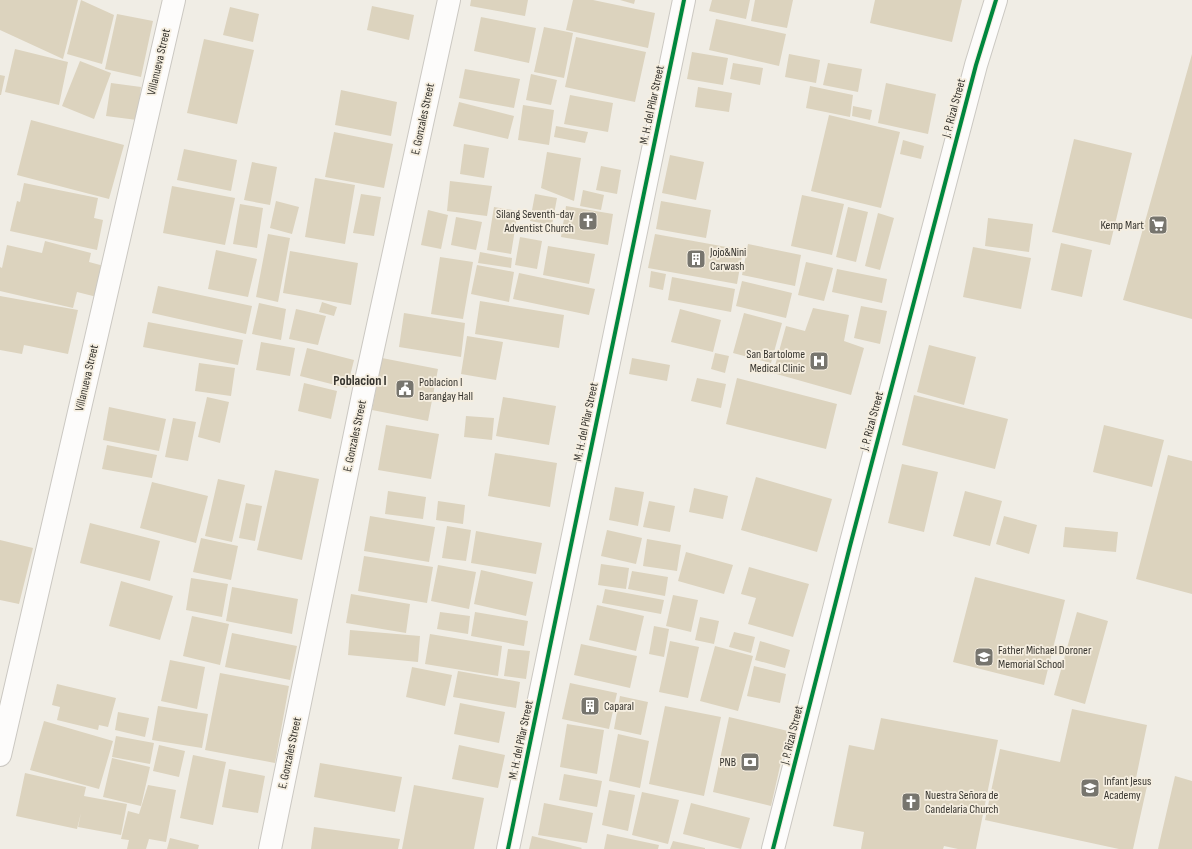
<svg xmlns="http://www.w3.org/2000/svg" width="1192" height="849" font-family="'Sofia Sans Condensed',sans-serif">
<style>
.building{fill:#dcd3be}
.lines{fill:none;stroke-linecap:round;stroke-linejoin:round}
.minor-casing{stroke:#cbc8c2;stroke-width:24}
.secondary-casing{stroke:#cbc8c2;stroke-width:24}
.minor{stroke:#fdfcfb;stroke-width:22}
.secondary{stroke:#fdfcfb;stroke-width:22}
.cycleway-casing{stroke:#f5eee0;stroke-width:6}
.cycleway{stroke:#00873e;stroke-width:4}
.labels{text-anchor:middle;dominant-baseline:central;stroke-width:3.5;stroke-linejoin:round;paint-order:stroke}
.street-label{font-size:12px;fill:#36342e;stroke:#f5eee0}
.poi-label{font-size:12px;fill:#36342e;stroke:#f5eee0;text-anchor:start}
.quarter-label{font-size:14px;font-weight:bold;fill:#36342e;stroke:#f5eee0}
</style>
<rect width="100%" height="100%" fill="#f0ede5"/>
<path class="building" d="M0 0H78L63 59 0 30Z
M81 0 114 15 102 64 67 54Z
M471 0H528L525 16 470 6Z
M573 0H593L655 13 648 48 566 30Z
M620 0H635L634 4Z
M712 0H750L746 19 709 11Z
M755 0H793L787 28 751 21Z
M875 0H962L952 42 870 23Z
M372 6 414 15 409 40 367 30Z
M230 7 259 14 253 42 223 35Z
M117 14 153 21 141 77 105 69Z
M481 17 536 28 529 63 474 51Z
M716 19 786 34 779 66 709 50Z
M544 27 573 33 564 78 534 72Z
M576 37 646 52 635 102 565 87Z
M204 39 254 50 237 124 187 113Z
M15 49 68 62 59 105 5 92Z
M692 52 728 58 723 85 687 79Z
M789 54 820 60 816 83 785 77Z
M1192 54V319L1123 300Z
M80 61 111 73 94 119 62 106Z
M733 63 763 68 760 85 730 79Z
M828 63 862 69 858 92 823 85Z
M465 69 520 79 514 108 459 98Z
M531 74 557 80 551 105 526 100Z
M0 75 5 76 1 95H0Z
M111 83 141 87 137 120 106 116Z
M886 83 936 94 928 134 878 123Z
M810 86 853 95 850 117 806 108Z
M698 87 732 93 729 112 695 107Z
M341 90 397 102 391 136 335 125Z
M570 95 613 103 608 132 564 124Z
M459 102 514 116 508 139 453 126Z
M523 105 554 110 549 145 518 140Z
M853 106 872 110 870 120 852 116Z
M829 115 900 132 881 208 811 191Z
M31 120 124 145 109 199 17 175Z
M556 126 588 132 585 143 554 137Z
M334 132 393 144 384 188 325 177Z
M1074 139 1132 153 1110 245 1052 232Z
M903 140 924 146 921 159 900 154Z
M464 144 489 148 484 178 460 174Z
M184 149 237 160 231 191 177 180Z
M547 152 581 158 574 201 541 188Z
M670 155 704 162 696 200 662 193Z
M252 162 277 167 270 205 244 200Z
M601 166 621 170 617 194 596 190Z
M315 178 355 185 345 244 305 237Z
M450 181 492 186 487 216 447 211Z
M24 183 98 198 94 218 103 220 97 250 10 231 17 201 20 202Z
M172 186 235 198 225 245 163 233Z
M583 190 604 195 601 210 580 206Z
M361 194 381 197 374 236 353 233Z
M535 194 557 198 552 225 530 221Z
M802 195 844 204 832 255 791 246Z
M276 201 299 207 292 234 270 228Z
M661 201 711 210 706 238 656 229Z
M240 204 263 208 257 248 233 244Z
M566 206 613 214 608 245 561 237Z
M494 207 518 211 511 254 487 250Z
M848 207 868 212 856 262 836 257Z
M428 210 448 215 441 249 421 245Z
M878 213 894 218 880 270 865 266Z
M456 217 482 222 476 250 451 245Z
M988 218 1033 224 1029 252 985 246Z
M268 234 290 238 278 302 256 297Z
M655 234 743 250 737 284 648 268Z
M520 237 542 241 537 269 515 265Z
M45 241 91 253 89 262 104 266 97 297 77 292 73 308 0 291V267L2 268 7 245 42 253Z
M1061 243 1092 250 1082 297 1051 290Z
M748 244 801 255 795 286 742 275Z
M548 246 595 254 589 284 543 275Z
M973 247 1031 258 1021 309 963 297Z
M216 250 257 259 248 297 208 289Z
M290 251 358 263 351 305 283 293Z
M480 252 512 258 511 268 478 263Z
M440 257 473 262 463 319 431 314Z
M806 262 833 268 824 301 798 295Z
M477 265 514 272 509 302 471 294Z
M837 269 887 279 882 303 832 292Z
M651 271 666 274 663 290 649 287Z
M519 273 595 289 589 315 513 299Z
M672 277 735 289 731 312 668 300Z
M742 281 792 293 786 318 736 306Z
M158 286 252 306 246 334 152 313Z
M0 296 78 310 68 354 24 345 22 354 0 350Z
M480 301 564 315 559 348 475 334Z
M322 302 337 307 334 316 319 312Z
M259 303 286 309 281 340 252 334Z
M861 306 887 311 880 344 854 338Z
M813 308 849 315 844 341 864 348 851 395 773 373 786 326 805 331Z
M296 309 326 316 318 345 289 339Z
M680 309 721 320 713 352 671 342Z
M404 313 465 323 461 357 399 347Z
M744 313 782 323 771 363 733 353Z
M148 322 243 340 238 365 143 347Z
M467 336 503 342 496 380 461 374Z
M261 342 295 348 290 376 256 370Z
M929 345 976 357 964 405 917 392Z
M307 348 354 360 347 388 300 376Z
M715 353 729 356 725 373 711 369Z
M382 358 438 369 428 421 372 410Z
M632 358 670 365 667 381 629 374Z
M199 363 235 368 231 396 195 391Z
M697 378 726 384 721 408 691 401Z
M737 378 837 404 826 449 726 424Z
M304 383 337 391 331 419 298 411Z
M914 395 1008 419 995 469 902 445Z
M207 397 229 402 220 443 198 437Z
M503 397 556 406 549 445 496 436Z
M109 407 166 419 159 451 103 440Z
M466 416 494 418 492 440 464 437Z
M173 418 196 422 188 461 165 457Z
M386 425 439 434 431 479 378 470Z
M1104 425 1164 440 1152 487 1093 472Z
M107 445 157 455 152 478 102 469Z
M495 453 557 463 550 507 488 496Z
M1168 455 1192 461V594L1136 579Z
M902 464 938 472 924 532 888 523Z
M275 470 319 479 302 560 257 550Z
M756 477 832 499 817 552 741 530Z
M218 479 245 485 232 542 205 536Z
M152 482 208 496 196 543 140 528Z
M615 487 644 492 638 526 609 520Z
M694 488 728 496 723 519 689 512Z
M388 491 426 497 423 519 385 514Z
M965 491 1002 501 990 546 953 536Z
M438 501 465 505 463 524 436 520Z
M649 501 675 506 670 532 643 527Z
M246 503 262 506 255 541 239 538Z
M370 516 435 527 429 562 364 551Z
M1004 516 1037 525 1029 554 996 544Z
M90 523 160 541 150 581 80 563Z
M447 526 471 530 466 561 442 558Z
M1065 527 1118 532 1116 552 1063 547Z
M607 530 642 538 636 564 601 556Z
M476 531 542 543 536 574 471 563Z
M201 538 238 546 231 580 193 572Z
M647 539 681 545 677 571 643 566Z
M0 540 33 548 19 604 0 600Z
M686 552 733 565 724 594 678 581Z
M364 556 433 567 427 603 358 591Z
M601 564 629 568 626 589 598 585Z
M438 565 476 572 469 609 431 601Z
M749 567 809 584 793 637 748 624 756 598 741 594Z
M481 570 533 582 526 616 474 604Z
M632 571 668 577 665 596 628 589Z
M975 577 1065 600 1044 685 953 662Z
M191 578 228 584 222 617 186 610Z
M121 581 173 596 160 640 109 626Z
M232 587 298 599 292 634 226 621Z
M605 589 664 600 661 614 602 603Z
M351 594 410 604 406 633 346 623Z
M673 595 698 600 691 632 666 626Z
M597 605 644 616 636 651 589 640Z
M440 612 470 616 468 634 437 629Z
M475 612 528 621 524 646 471 636Z
M1077 612 1108 621 1085 704 1054 695Z
M192 616 229 624 220 665 183 656Z
M700 617 719 621 714 644 695 640Z
M654 626 669 629 664 657 649 654Z
M350 630 420 636 418 662 348 655Z
M734 632 755 637 751 653 729 647Z
M232 633 297 646 290 680 225 667Z
M430 634 502 646 498 676 425 664Z
M670 641 699 647 688 698 659 692Z
M760 641 790 650 785 668 755 660Z
M581 644 637 656 630 688 574 675Z
M715 646 753 656 738 711 700 701Z
M508 649 530 651 526 679 504 676Z
M170 660 205 667 197 709 161 701Z
M754 666 786 674 780 703 747 696Z
M412 667 452 675 445 706 406 697Z
M458 671 520 682 516 708 453 697Z
M220 673 289 686 275 763 205 750Z
M570 683 617 693 609 729 562 719Z
M57 684 116 698 108 727 99 725 98 730 57 720 60 707 52 705Z
M620 696 648 702 641 735 614 729Z
M460 703 505 712 499 743 454 734Z
M158 706 208 714 202 748 152 740Z
M665 706 721 717 704 796 649 784Z
M1072 709 1147 725 1135 783 1147 786 1133 849H1119L985 820 1000 749 1060 762Z
M118 712 149 718 145 737 115 730Z
M729 717 788 731 771 806 713 792Z
M881 718 998 740 976 849H958L944 846 943 849H861L864 832 833 826 849 745 874 750Z
M44 721 113 741 99 789 30 770Z
M567 724 604 730 597 774 560 767Z
M618 734 649 741 640 788 609 781Z
M116 736 154 743 150 764 112 757Z
M159 745 185 751 179 777 153 771Z
M459 745 505 755 498 788 452 779Z
M193 755 226 762 213 825 180 818Z
M112 758 150 767 141 806 103 797Z
M320 763 402 777 395 812 314 797Z
M229 769 265 776 258 813 222 807Z
M25 773 86 787 84 796 127 804 121 835 78 827 81 813 77 829 16 816Z
M564 774 602 781 597 807 559 800Z
M1175 776 1192 781V849H1158Z
M148 785 176 790 166 842 149 839 146 849H127L129 840 121 839 128 811 139 814Z
M414 785 484 798 474 849H402Z
M609 790 635 795 628 831 602 825Z
M642 792 679 800 668 844 632 835Z
M544 803 593 813 587 843 538 835Z
M691 803 750 818 741 849 683 834Z
M314 827 400 839 398 849H311Z
M607 834 659 845 658 849H604Z
M532 836 582 848 581 849H529Z
M170 838 199 845 198 849H167Z
M673 841 705 848V849H670Z"/>
<g class="lines">
<defs>
<path id="minor" d="M0 755 174 0
M270 849 365 385 449 0"/>
<path id="secondary" d="M508 849 684 0
M773 849 850 546 976 65 996 0"/>
</defs>
<use href="#minor" class="minor-casing"/>
<use href="#secondary" class="secondary-casing"/>
<use href="#minor" class="minor"/>
<use href="#secondary" class="secondary"/>
<defs>
<path id="cycleway" d="M508 849 684 0
M773 849 850 546 976 65 996 0"/>
</defs>
<use href="#cycleway" class="cycleway-casing"/>
<use href="#cycleway" class="cycleway"/>
</g>
<defs>
<symbol id="church-square" viewBox="-11 -11 22 22"><rect x="-9" y="-9" width="18" height="18" rx="4" fill="#77756e" stroke="#f5eee0"/><path d="M-1.2-6h2.4v3.5h3.3v2.4h-3.3V6h-2.4V-.1h-3.3v-2.4h3.3Z" fill="#fff"/></symbol>
<symbol id="supermarket-square" viewBox="-11 -11 22 22"><rect x="-9" y="-9" width="18" height="18" rx="4" fill="#77756e" stroke="#f5eee0"/><path d="M-6-5.5h2.5l.6 2H6L4.5 2H-2.5L-4.4-4H-6ZM-1.5 3.2a1.3 1.3 0 1 0 .1 0ZM3 3.2a1.3 1.3 0 1 0 .1 0Z" fill="#fff"/></symbol>
<symbol id="building-square" viewBox="-11 -11 22 22"><rect x="-9" y="-9" width="18" height="18" rx="4" fill="#77756e" stroke="#f5eee0"/><path d="M-4-6H4V6H1V3H-1V6H-4ZM-2.5-4.3h1.7v1.8h-1.7ZM.8-4.3h1.7v1.8H.8ZM-2.5-1h1.7V.8h-1.7ZM.8-1h1.7V.8H.8Z" fill="#fff"/></symbol>
<symbol id="hospital-square" viewBox="-11 -11 22 22"><rect x="-9" y="-9" width="18" height="18" rx="4" fill="#77756e" stroke="#f5eee0"/><path d="M-5-5h3v3.5h4V-5h3V5h-3V1.5h-4V5h-3Z" fill="#fff"/></symbol>
<symbol id="civic-square" viewBox="-11 -11 22 22"><rect x="-9" y="-9" width="18" height="18" rx="4" fill="#77756e" stroke="#f5eee0"/><path d="M-.6-6.5H3V-4.5H.6V-3L4-1V1h2V6H-6V1h2V-1L-.6-3ZM-1.2 2.5V6h2.4V2.5Z" fill="#fff"/></symbol>
<symbol id="school-square" viewBox="-11 -11 22 22"><rect x="-9" y="-9" width="18" height="18" rx="4" fill="#77756e" stroke="#f5eee0"/><path d="M0-5L7-2L0 1L-7-2ZM-4 1L0 2.5L4 1V4Q0 6-4 4Z" fill="#fff"/></symbol>
<symbol id="bank-square" viewBox="-11 -11 22 22"><rect x="-9" y="-9" width="18" height="18" rx="4" fill="#77756e" stroke="#f5eee0"/><path d="M-6-4H6V4H-6ZM0-2.3a2.3 2.3 0 1 0 0 4.6a2.3 2.3 0 1 0 0-4.6Z" fill="#fff"/></symbol>
</defs>
<g fill-rule="evenodd">
<use href="#church-square" x="577" y="210" width="22" height="22"/>
<use href="#supermarket-square" x="1147" y="214" width="22" height="22"/>
<use href="#building-square" x="685" y="248" width="22" height="22"/>
<use href="#hospital-square" x="808" y="350" width="22" height="22"/>
<use href="#civic-square" x="394" y="378" width="22" height="22"/>
<use href="#school-square" x="973" y="646" width="22" height="22"/>
<use href="#building-square" x="579" y="695" width="22" height="22"/>
<use href="#bank-square" x="739" y="751" width="22" height="22"/>
<use href="#school-square" x="1079" y="777" width="22" height="22"/>
<use href="#church-square" x="900" y="791" width="22" height="22"/>
</g>
<g class="labels">
<g class="street-label">
<text transform="translate(159 62) rotate(-77)">Villanueva Street</text>
<text transform="translate(652 105) rotate(-78)">M. H. del Pilar Street</text>
<text transform="translate(954 108) rotate(-75)">J. P. Rizal Street</text>
<text transform="translate(423 119) rotate(-78)">E. Gonzales Street</text>
<text transform="translate(87 378) rotate(-77)">Villanueva Street</text>
<text transform="translate(872 421) rotate(-75)">J. P. Rizal Street</text>
<text transform="translate(586 422) rotate(-78)">M. H. del Pilar Street</text>
<text transform="translate(355 436) rotate(-78)">E. Gonzales Street</text>
<text transform="translate(792 735) rotate(-76)">J. P. Rizal Street</text>
<text transform="translate(521 740) rotate(-78)">M. H. del Pilar Street</text>
<text transform="translate(290 753) rotate(-78)">E. Gonzales Street</text>
</g>
<g class="poi-label">
<text x="574" y="214" text-anchor="end">Silang Seventh-day<tspan x="574" dy="14">Adventist Church</tspan></text>
<text x="1144" y="225" text-anchor="end">Kemp Mart</text>
<text x="710" y="252">Jojo&amp;Nini<tspan x="710" dy="14">Carwash</tspan></text>
<text x="805" y="354" text-anchor="end">San Bartolome<tspan x="805" dy="14">Medical Clinic</tspan></text>
<text x="419" y="382">Poblacion I<tspan x="419" dy="14">Barangay Hall</tspan></text>
<text x="998" y="650">Father Michael Doroner<tspan x="998" dy="14">Memorial School</tspan></text>
<text x="604" y="706">Caparal</text>
<text x="736" y="762" text-anchor="end">PNB</text>
<text x="1104" y="781">Infant Jesus<tspan x="1104" dy="14">Academy</tspan></text>
<text x="925" y="795">Nuestra Señora de<tspan x="925" dy="14">Candelaria Church</tspan></text>
</g>
<g class="quarter-label">
<text x="360" y="380">Poblacion I</text>
</g>
</g>
</svg>
